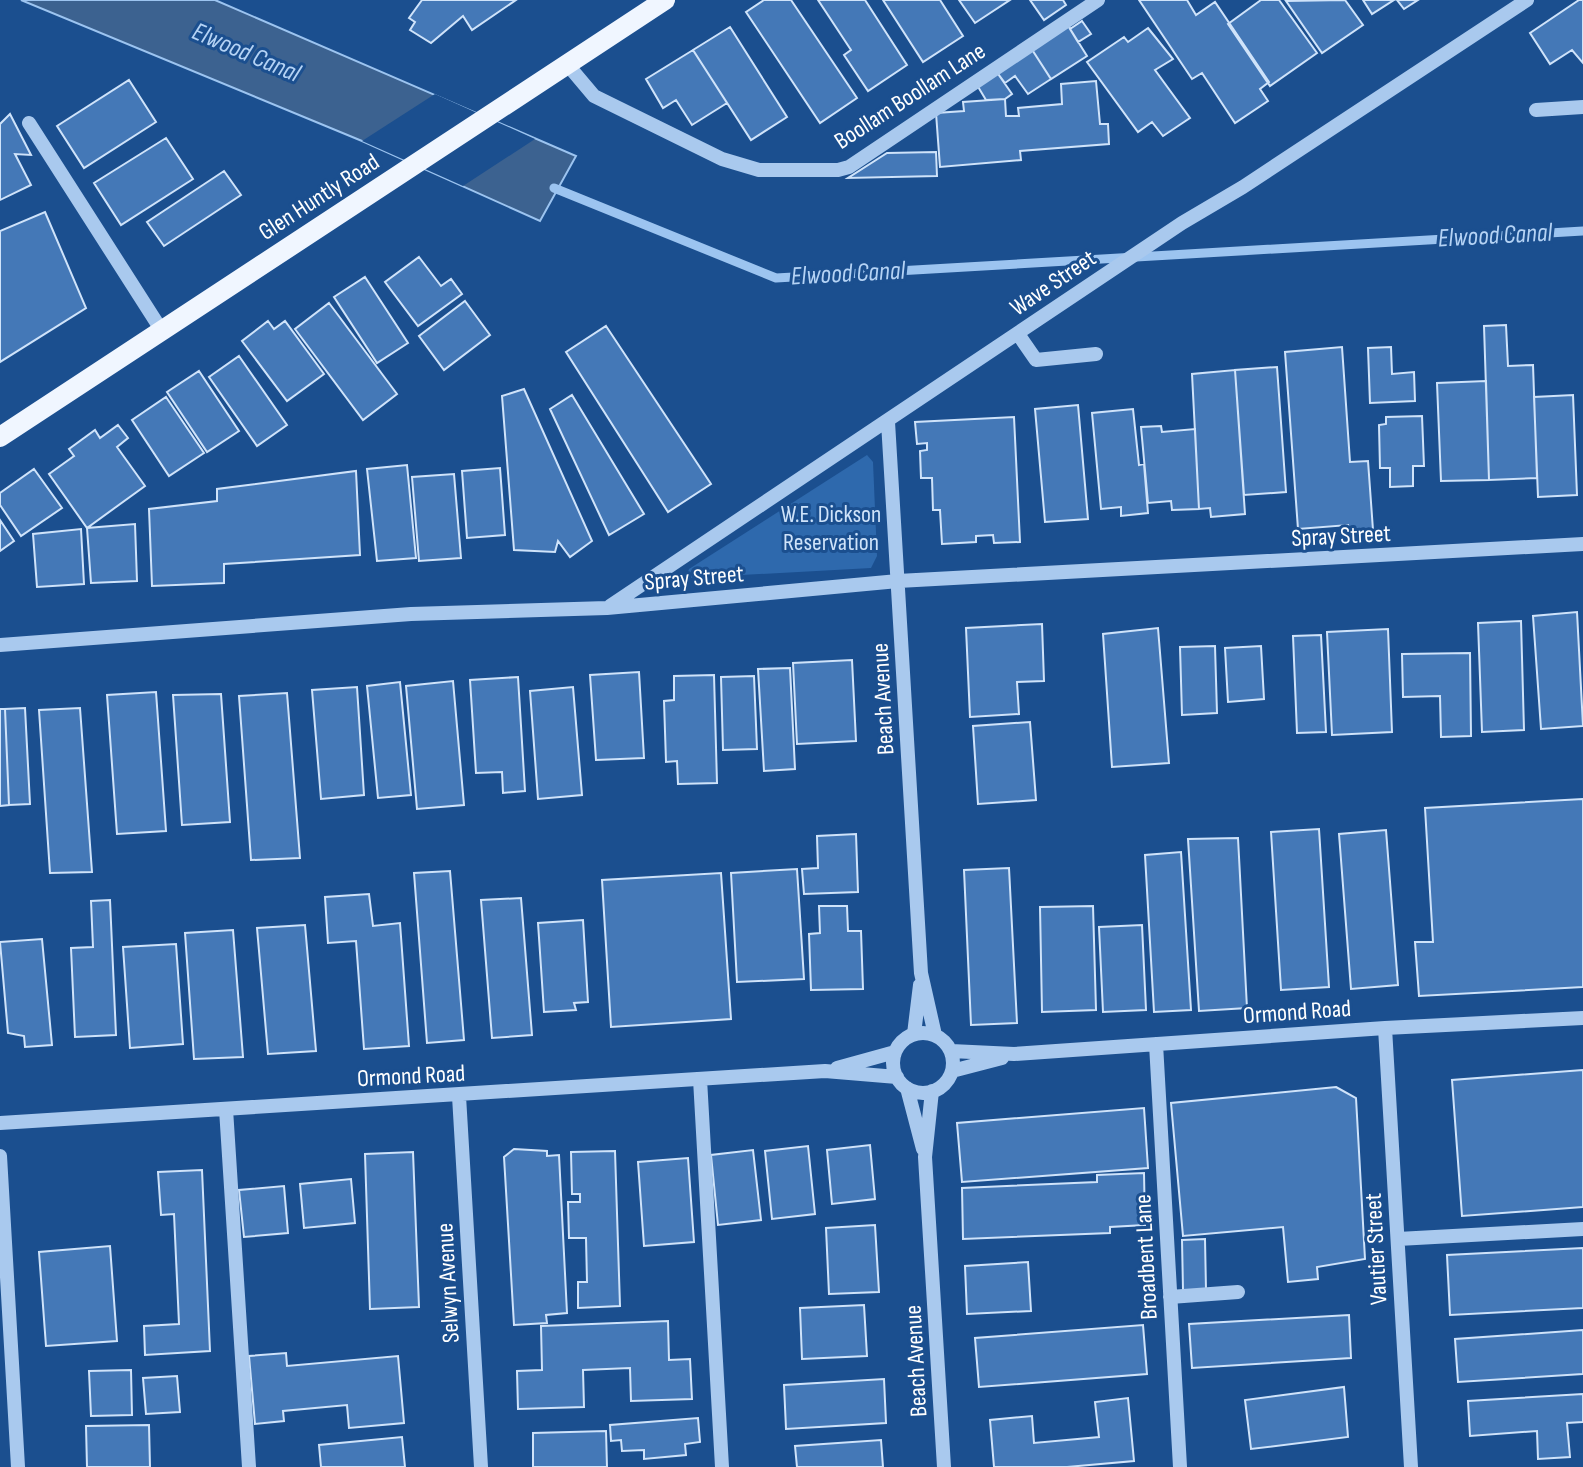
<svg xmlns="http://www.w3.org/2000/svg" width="1583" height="1467" font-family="'Sofia Sans Condensed',sans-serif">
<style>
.green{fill:#2e69ad}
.water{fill:#3c6290;stroke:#9cc4f0;stroke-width:2}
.pier{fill:#1b4f8f}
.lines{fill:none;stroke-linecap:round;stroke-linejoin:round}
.stream{stroke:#9cc4f0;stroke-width:9}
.building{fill:#4478b7;stroke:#cfe3fa;stroke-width:2}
.minor{stroke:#a9c9ee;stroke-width:14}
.major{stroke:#f0f6ff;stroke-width:20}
.labels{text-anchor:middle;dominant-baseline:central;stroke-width:6;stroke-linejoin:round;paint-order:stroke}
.street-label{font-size:24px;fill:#fff;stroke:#1b4f8f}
.park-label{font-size:24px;fill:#cfe3fa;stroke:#1b4f8f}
.water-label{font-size:26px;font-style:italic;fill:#b5d3f5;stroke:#1b4f8f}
</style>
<rect width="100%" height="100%" fill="#1b4f8f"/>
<path class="green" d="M867 455 873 462 877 556 871 568 686 578 689 569Z"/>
<path class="water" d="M21 0H215L576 156 540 221 362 141Z"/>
<path class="pier" d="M435 94 535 139 463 186 362 141Z"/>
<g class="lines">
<path class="stream" d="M554 188 776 278 1583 231"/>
</g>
<path class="building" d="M422 0H516L472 30 463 16 431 43 410 30 415 22 409 18Z
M764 0H791L857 98 820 123 746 12Z
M818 0H865L907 65 868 91 844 55 851 50Z
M883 0H940L963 36 923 62Z
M959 0H1010L975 23Z
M1030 0H1063L1066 5 1044 20Z
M1139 0H1187L1196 15 1215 2 1269 82 1260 89 1268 101 1235 123 1202 73 1192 79Z
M1261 0H1279L1317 53 1270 86 1228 24Z
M1345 0 1363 25 1322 53 1286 1Z
M1363 0H1394L1372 14Z
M1397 0H1418L1404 9Z
M1579 0H1583V63L1572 50 1550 64 1530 33Z
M1082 21 1091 34 1078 42 1070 29Z
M1067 24 1087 56 1051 79 1031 48Z
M730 27 787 117 751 140 693 50Z
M1148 28 1173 59 1155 70 1190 118 1163 136 1152 122 1138 132 1087 62 1124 37 1128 42Z
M1031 48 1051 79 1028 94 1015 76 1005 83 996 71Z
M693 50 727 103 692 125 676 100 663 108 646 79Z
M996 71 1012 94 1005 99 986 100 977 85Z
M129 80 156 122 84 168 57 126Z
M1096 81 1100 124H1108L1109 144 1020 151 1021 160 940 167 936 113 964 111 963 102 1005 99 1006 116H1019L1018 108 1062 104 1061 84Z
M10 114 31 155 15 154 31 185 0 200V124Z
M166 138 193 179 121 225 94 183Z
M936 152 937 176 848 178 887 153Z
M224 171 241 195 164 246 147 222Z
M45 212 86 308 0 362V231Z
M419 257 441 286 451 279 462 294 418 326 385 282Z
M365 277 408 343 377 363 334 297Z
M465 301 490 335 444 370 419 336Z
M329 303 397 394 363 420 295 329Z
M268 321 274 329 285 321 324 374 287 401 242 341Z
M1506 325 1508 366 1533 365 1537 478 1489 480 1484 326Z
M606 326 711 484 668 512 566 352Z
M1342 347 1350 462 1368 461 1373 530 1348 531V525L1298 529 1285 352Z
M1391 347 1392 374 1414 372 1415 401 1370 403 1368 348Z
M239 356 287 425 257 446 209 377Z
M1277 367 1286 492 1244 495 1235 370Z
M1235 370 1245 514 1211 517 1210 508 1199 509 1192 374Z
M199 371 239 431 207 452 167 392Z
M1486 381 1489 480 1441 481 1437 383Z
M524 389 592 541 570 557 558 541 555 552 514 550 502 396Z
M572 395 644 514 609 535 550 409Z
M1573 395 1577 495 1538 497 1534 397Z
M166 397 204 453 169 476 132 420Z
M1078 405 1088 519 1045 522 1035 409Z
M1133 409 1139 465 1144 464 1148 513 1121 516V507L1101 509 1092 413Z
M1422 416 1424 466H1413V486L1390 487V468H1380L1379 425 1386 424V417Z
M1014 417 1020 542 994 543 993 535 976 536V542L942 544 940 510H933L932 478H921L920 451 927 450V443L917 444 915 422Z
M118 425 128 438 117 447 145 486 87 528 49 474 74 456 69 449 95 430 100 438Z
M1161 426 1162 432 1195 429 1199 509 1172 510 1171 501 1148 503 1141 427Z
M407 465 416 558 377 561 367 469Z
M500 468 505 535 467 538 462 471Z
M34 469 62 508 21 536 0 505V493Z
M356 471 360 555 224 564V583L152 586 149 509 217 501V489Z
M454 474 461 558 419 561 412 477Z
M0 520 14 541 0 551Z
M135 524 137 581 91 583 87 528Z
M81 529 84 584 37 587 33 534Z
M1577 612 1583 726 1541 729 1533 616Z
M1521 621 1524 730 1482 732 1478 623Z
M1042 624 1044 681 1017 682 1019 714 970 717 966 628Z
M1158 628 1169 763 1112 767 1103 634Z
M1388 629 1392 732 1332 735 1327 632Z
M1321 635 1326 732 1297 733 1293 636Z
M1215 646 1217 713 1182 715 1180 647Z
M1261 646 1264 699 1228 702 1225 648Z
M1470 653 1471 736 1441 737 1440 696 1403 697 1402 654Z
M852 660 856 741 797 744 793 663Z
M790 668 795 769 764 771 758 669Z
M639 672 644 758 596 760 590 675Z
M714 675 717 783 678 784 677 761 666 762 664 701 674 700V676Z
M754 676 757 749 723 750 721 677Z
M518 677 525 791 503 793 502 772 476 773 470 680Z
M453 681 464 805 417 809 406 686Z
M400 682 411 795 378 798 367 686Z
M357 687 364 795 321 799 312 690Z
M573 687 582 795 538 799 530 691Z
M156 692 166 831 117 834 107 695Z
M287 693 300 858 251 860 239 696Z
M221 694 230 822 182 825 173 695Z
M25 708 30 804 9 805 5 709Z
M80 708 92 872 50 873 39 710Z
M0 709H5L9 805 0 806Z
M1030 722 1036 800 978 804 973 726Z
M1583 799V987L1419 996 1415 942H1433L1425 808Z
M1319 829 1329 987 1281 990 1271 832Z
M1386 830 1398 985 1351 989 1339 834Z
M856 834 858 892 804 894 802 869 818 868 817 836Z
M1238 838 1247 1008 1199 1011 1188 839Z
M1181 852 1191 1010 1154 1012 1145 855Z
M1009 868 1017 1023 971 1025 964 870Z
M797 869 804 979 737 982 731 873Z
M450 871 464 1040 427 1043 414 873Z
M721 873 731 1019 611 1027 602 880Z
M369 894 373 926 400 923 409 1046 364 1049 356 941 328 943 325 897Z
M521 898 532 1035 492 1038 481 900Z
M110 900 116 1035 75 1037 71 948 93 947 91 901Z
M819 906H847L848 931H861L863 989 811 990 809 934 820 933Z
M1093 906 1096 1010 1042 1012 1040 907Z
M583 920 588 1002 574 1003 576 1010 544 1012 538 923Z
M305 925 316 1051 268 1054 257 928Z
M1142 925 1146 1010 1103 1012 1099 927Z
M233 930 243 1057 194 1059 185 933Z
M42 939 52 1045 25 1047 24 1036 8 1033 0 942Z
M176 944 183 1044 130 1048 123 947Z
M1583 1070V1207L1462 1216 1452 1080Z
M1336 1087 1356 1098 1365 1259 1317 1267 1318 1279 1288 1282 1283 1227 1183 1236 1171 1103Z
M1144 1108 1148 1168 962 1182 957 1123Z
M870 1145 875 1199 832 1204 827 1150Z
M808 1146 815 1214 772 1219 765 1151Z
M514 1149 547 1151V1156L559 1155 567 1313 546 1315 547 1323 514 1325 504 1157Z
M753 1150 761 1220 718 1225 711 1155Z
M615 1151 620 1306 578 1308V1282H587L586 1238H569L568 1202H580V1194H572L571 1152Z
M413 1152 419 1307 370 1309 365 1154Z
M688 1158 694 1242 644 1246 638 1162Z
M202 1170 210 1351 145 1355 144 1326 179 1324 174 1214 161 1215 158 1172Z
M1144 1173 1145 1225 1110 1227V1233L963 1239 962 1188 1097 1182V1175Z
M351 1179 355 1223 304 1228 300 1184Z
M284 1186 288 1233 244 1237 239 1190Z
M875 1225 879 1292 829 1294 826 1228Z
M1205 1239 1206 1290H1183L1182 1240Z
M110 1246 117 1341 46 1346 39 1252Z
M1583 1248V1308L1450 1315 1447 1255Z
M1028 1262 1031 1311 967 1314 965 1266Z
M864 1305 867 1356 802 1359 800 1308Z
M1349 1315 1351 1358 1192 1368 1189 1324Z
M668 1321 669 1360 690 1359 692 1399 631 1401 630 1368 583 1370 584 1407 518 1409 517 1371 542 1370 541 1326Z
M1143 1325 1147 1374 979 1387 975 1338Z
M1583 1330V1374L1458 1382 1455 1339Z
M286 1353 287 1366 398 1356 404 1423 349 1428 347 1405 283 1411 284 1421 255 1424 249 1356Z
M131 1370 132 1415 91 1416 89 1371Z
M177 1376 180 1412 146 1414 143 1378Z
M884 1379 886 1423 786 1429 784 1385Z
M1344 1387 1348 1437 1251 1449 1245 1400Z
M1583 1394V1422L1567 1423 1570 1457 1538 1459 1537 1431 1470 1436 1468 1401Z
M1128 1398 1134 1461 1067 1467H994L990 1420 1032 1416 1034 1443 1099 1437 1095 1402Z
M698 1418 700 1442 685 1444 686 1455 644 1459V1450L622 1451 621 1440 611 1441 610 1425Z
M149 1425 150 1467H87L86 1426Z
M606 1431 607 1467H533V1433Z
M402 1437 405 1467H321L319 1445Z
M881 1440 883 1467H797L795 1446Z"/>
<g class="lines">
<path class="minor" d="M567 64 594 96 722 159 759 170H838L849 167 1098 0
M1536 110 1583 107
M29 123 162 331
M1018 334 1036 360 1096 354
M888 422 921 973 935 1035
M610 606 1182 223 1243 187 1527 0
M0 645 411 614 607 608 898 581 1583 544
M1385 1028 1411 1467
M893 1063a30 30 0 1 1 60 0a30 30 0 1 1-60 0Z
M914 1034 920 985
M1156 1044 1180 1467
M951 1051 1014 1054 1385 1028 1583 1018
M837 1068 895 1052
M952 1071 1002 1058
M700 1079 722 1467
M907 1088 923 1149
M932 1091 925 1157 944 1467
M459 1096 481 1467
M226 1109 249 1467
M0 1123 825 1071 897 1077
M0 1156 18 1467
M1398 1239 1583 1229
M1170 1297 1238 1292"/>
<path class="major" d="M0 437 665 0"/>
</g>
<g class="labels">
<g class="street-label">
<text transform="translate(910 96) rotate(-33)">Boollam Boollam Lane</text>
<text transform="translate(319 197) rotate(-33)">Glen Huntly Road</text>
<text transform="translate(1053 283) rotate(-34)">Wave Street</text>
<text transform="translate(1341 536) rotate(-3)">Spray Street</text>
<text transform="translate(694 578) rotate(-5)">Spray Street</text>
<text transform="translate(883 699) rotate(-93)">Beach Avenue</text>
<text transform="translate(1297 1012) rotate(-4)">Ormond Road</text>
<text transform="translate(411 1076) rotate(-3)">Ormond Road</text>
<text transform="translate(1376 1249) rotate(-93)">Vautier Street</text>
<text transform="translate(1146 1257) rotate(-93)">Broadbent Lane</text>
<text transform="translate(448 1283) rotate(-93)">Selwyn Avenue</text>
<text transform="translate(916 1361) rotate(-93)">Beach Avenue</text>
</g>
<g class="park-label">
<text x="831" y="514">W.E. Dickson<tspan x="831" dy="28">Reservation</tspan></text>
</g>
<g class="water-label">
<text transform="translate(246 53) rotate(23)">Elwood Canal</text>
<text transform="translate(1495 236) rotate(-3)">Elwood Canal</text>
<text transform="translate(848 274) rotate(-3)">Elwood Canal</text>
</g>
</g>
</svg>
